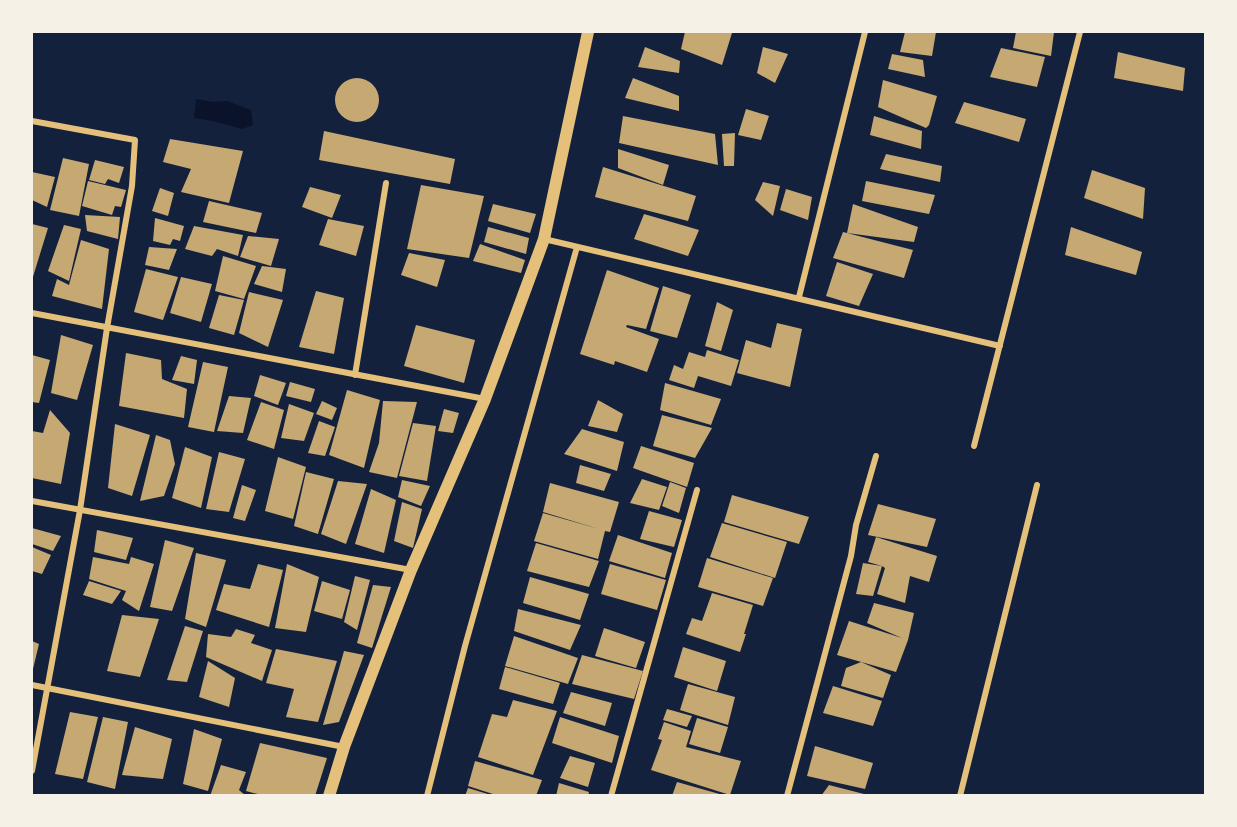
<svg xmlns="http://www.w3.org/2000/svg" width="1237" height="827" font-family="'PT Sans Narrow',sans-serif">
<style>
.water{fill:#0b132b}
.building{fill:#c6a872}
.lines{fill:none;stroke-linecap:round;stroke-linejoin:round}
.minor{stroke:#e5c07b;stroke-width:6}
.secondary{stroke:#e5c07b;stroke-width:12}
</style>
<rect width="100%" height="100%" fill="#14213d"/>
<path class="water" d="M196 99 213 102 227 101 251 110 253 125 242 129 213 121 194 118Z"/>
<path class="building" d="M685 32 732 33 722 65 681 49Z
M905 32H936L932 56 900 52Z
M1016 32H1054L1051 56 1013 48Z
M645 47 680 61 679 73 638 67Z
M763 47 788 54 775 83 757 73Z
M1001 48 1045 57 1037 87 990 77Z
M1118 52 1185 68 1183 91 1114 78Z
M892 54 923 60 925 77 888 69Z
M335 100a22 22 0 1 1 44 0a22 22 0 1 1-44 0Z
M633 78 679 96V111L625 98Z
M883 80 937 96 929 125 926 128 878 107Z
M964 102 1026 119 1019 142 955 123Z
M746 109 769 116 761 140 738 135Z
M623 116 715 134 718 165 619 143Z
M874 116 922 131 921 149 870 135Z
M324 131 455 159 450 184 319 160Z
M735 133 734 166H724L722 134Z
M170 139 243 151 229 203 181 192 191 169 163 162Z
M618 149 669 165 663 185 618 168Z
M886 154 942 166 940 182 880 169Z
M63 158 89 164 79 216 50 210Z
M95 160 124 167 119 183 108 179 105 184 89 180Z
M603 167 696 196 688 221 595 197Z
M1092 170 1145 188 1143 219 1084 198Z
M32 172 55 177 47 207 32 200Z
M88 181 126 190 121 207 115 206 112 215 82 206Z
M866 181 935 195 929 214 862 201Z
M763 182 780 186 773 216 755 200Z
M421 185 484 196 469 258 407 249Z
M310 187 341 195 332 218 302 207Z
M160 188 174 193 168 216 152 211Z
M786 189 812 197 808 220 780 210Z
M209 201 262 213 256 233 203 222Z
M493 204 536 214 530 233 488 221Z
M853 204 918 227 914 242 847 233Z
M644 214 699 230 688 256 634 239Z
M85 215 120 217 118 239 87 231Z
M155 218 184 226 180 241 173 239 170 245 153 241Z
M328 219 364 226 356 256 319 245Z
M32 224 48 228 32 280Z
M64 225 81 229 69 281 48 271Z
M194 226 243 235 238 256 217 249 212 256 185 249Z
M488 227 529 238 526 254 484 242Z
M1071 227 1142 252 1136 275 1065 255Z
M843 232 913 250 904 278 833 258Z
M248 236 279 239 271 266 240 257Z
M81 240 109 249 102 309 52 296 57 279 69 285Z
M480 244 525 260 521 273 473 261Z
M149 247 177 249 169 270 145 265Z
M409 253 445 260 437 287 401 275Z
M223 256 256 266 244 299 215 291Z
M837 262 873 274 859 306 826 296Z
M262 266 286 269 282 292 254 284Z
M146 269 178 277 163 320 134 312Z
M607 270 659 288 646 329 627 325 626 327 659 339 647 372 615 361 614 365 580 354Z
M181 277 212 284 201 322 170 313Z
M663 286 691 295 677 338 650 331Z
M316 291 344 298 334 354 299 347Z
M249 292 283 300 268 347 239 333Z
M219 295 244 300 234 335 209 328Z
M717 302 733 310 721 351 705 346Z
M777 323 802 329 790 387 737 373 746 340 771 348Z
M416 325 475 340 464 383 404 366Z
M61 335 93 345 77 400 51 393Z
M707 350 739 360 731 386 698 376 694 388 669 380 674 365 683 369 689 352 705 357Z
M126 353 161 360 162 379 187 389 184 418 119 406Z
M32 355 50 360 39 403 32 402Z
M181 356 197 360 194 384 172 380Z
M203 362 228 367 214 432 188 427Z
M260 375 286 383 278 405 254 396Z
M290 382 315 389 311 402 286 396Z
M665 383 721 399 711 425 660 410Z
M347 390 380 400 364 468 329 455Z
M229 396 251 398 243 433 217 431Z
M598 400 623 414 617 432 588 426Z
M322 401 337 408 332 420 316 414Z
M383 401 417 402 397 478 369 472 379 443Z
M261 402 284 410 274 449 247 440Z
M289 404 314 413 304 441 281 438Z
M444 409 459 413 453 433 438 431Z
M50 410 70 433 61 484 32 478V431L43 433Z
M662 415 712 428 695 458 653 446Z
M319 421 335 427 325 456 308 453Z
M413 423 436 426 427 481 399 476Z
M115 424 150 435 132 496 108 488Z
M582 429 624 442 617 471 564 454Z
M156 435 170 440 175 464 164 496 140 501Z
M641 446 694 463 687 487 633 468Z
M185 447 212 457 201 508 172 498Z
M219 452 245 459 229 512 206 509Z
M278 457 306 467 293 519 265 511Z
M580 465 611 474 604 491 576 483Z
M306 472 334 479 318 534 294 526Z
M642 479 667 487 659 510 630 503Z
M402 480 430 486 421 506 398 497Z
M338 481 367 484 346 544 321 534Z
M670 482 686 488 679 513 662 506Z
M550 483 619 502 610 532 605 531 598 559 534 541 543 513 599 529 543 512Z
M242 485 256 490 245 521 233 518Z
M371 489 396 500 384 553 355 544Z
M732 495 809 517 799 544 724 522Z
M402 502 422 509 413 548 394 541Z
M878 504 936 519 927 547 868 535Z
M649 511 682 520 674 547 640 539Z
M722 523 787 542 775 578 710 557Z
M32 528 61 536 53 551 32 544Z
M97 530 133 538 126 560 94 552Z
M618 535 672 553 665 578 609 561Z
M876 537 937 556 929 582 910 576 905 603 877 594 885 568 882 566 873 596 856 594 863 563 882 566 868 562Z
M165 540 194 548 172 611 150 607Z
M536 543 599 561 589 587 527 571Z
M32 547 51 555 42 574 32 571Z
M196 553 226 560 206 627 185 619Z
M93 557 129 564 131 557 154 564 139 611 122 600 126 591 89 579Z
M707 558 773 578 763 606 698 587Z
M258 564 283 570 269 627 216 610 224 584 250 589Z
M287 564 319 577 306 632 275 628Z
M610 564 666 580 657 610 601 594Z
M355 576 370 580 357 630 344 622Z
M530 577 589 594 580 620 523 603Z
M89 581 121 591 112 604 83 595Z
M322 581 350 590 342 619 314 611Z
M373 585 391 587 372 648 357 643Z
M712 593 753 605 744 634H746L740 652 686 634 692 618 702 621Z
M874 603 914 613 908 640 896 672 837 655 849 621 902 638 867 623Z
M518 609 581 625 570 650 514 631Z
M122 615 159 619 140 677 107 671Z
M185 626 203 631 187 682 167 680Z
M604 628 645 642 636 668 595 656Z
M236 629 255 635 251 643 272 650 262 681 206 657 208 634 231 637Z
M514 636 578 658 568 684 505 666Z
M32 641 39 644 33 669 32 668Z
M683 647 726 661 717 691 674 677Z
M276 649 337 661 318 722 286 717 294 689 266 683Z
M344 651 364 655 339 722 323 725Z
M582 655 643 671 634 699 572 684Z
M208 661 235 678 229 707 199 697Z
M861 662 891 675 883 698 841 686 846 668Z
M505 667 560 683 553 704 499 689Z
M688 684 735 697 728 725 680 710Z
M833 686 882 701 873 726 823 713Z
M571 692 612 703 605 726 563 713Z
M513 700 557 711 533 775 478 757 492 714 507 717Z
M667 709 692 716 687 727 663 720Z
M70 712 98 717 83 779 55 774Z
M103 717 128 722 115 789 87 782Z
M560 717 619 736 612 763 552 743Z
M697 718 728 727 720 753 689 744Z
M664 722 691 731 686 747 741 761 730 795 651 770 662 740 658 739Z
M135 727 172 739 163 779 122 775Z
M194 729 222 739 208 791 183 784Z
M260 743 327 758 315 796H265L246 791Z
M815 746 873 763 865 789 807 776Z
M570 756 595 763 588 787 560 778Z
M475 761 542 780 536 796H499L468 786Z
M221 765 246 772 239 790 246 796H210Z
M677 782 723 795V796H672Z
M559 783 589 792 588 796H556Z
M829 785 864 794 863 796H821Z
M468 788 491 795 490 796H465Z"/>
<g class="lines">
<path class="minor" d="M32 121 135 140 132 186 107 328 80 510 32 771
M544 239 1000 346
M799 297 865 32
M32 313 485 399
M355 375 386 183
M974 446 1080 32
M32 501 411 570
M32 685 344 747
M427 796 465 646 577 247
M611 796 697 490
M787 796 851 556 856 525 876 456
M960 796 1037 485"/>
<path class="secondary" d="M329 796 344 747 411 570 485 399 544 239 588 32"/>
</g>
<rect width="1237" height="827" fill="none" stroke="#f6f1e7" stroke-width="66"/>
</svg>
